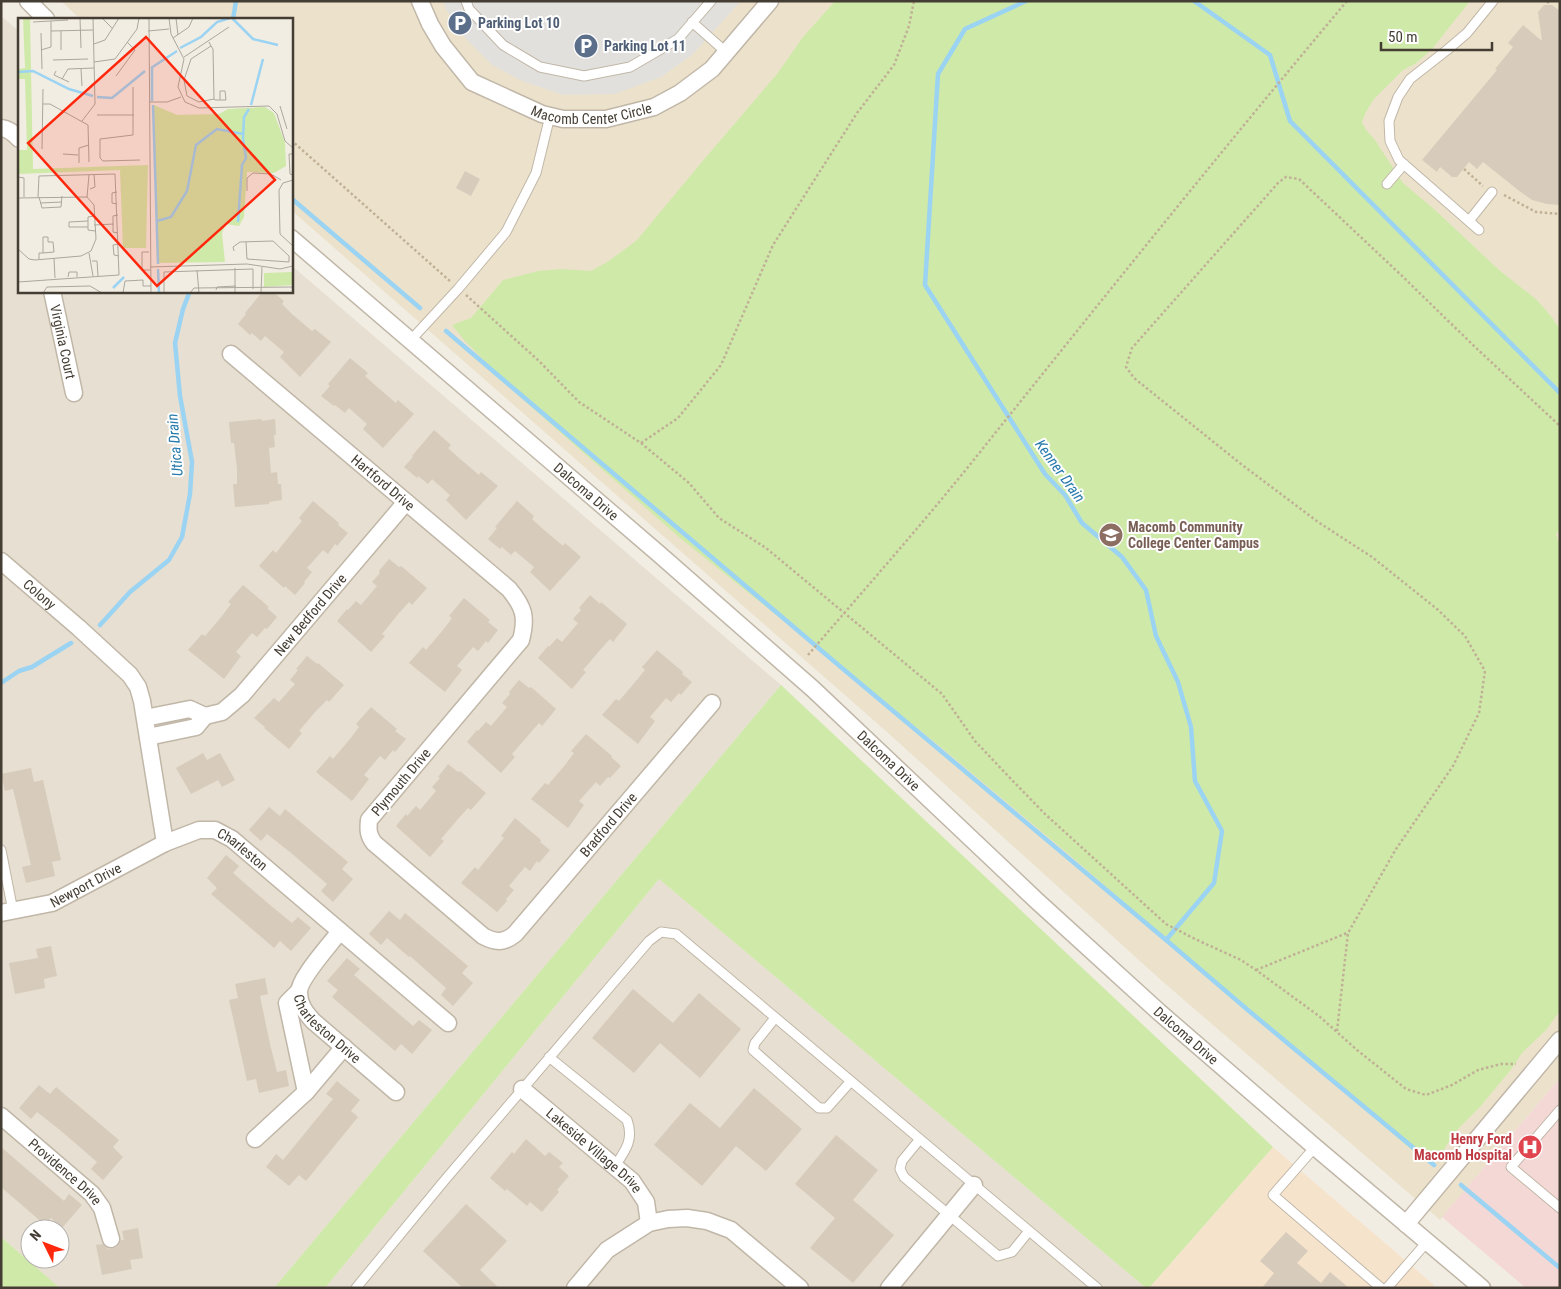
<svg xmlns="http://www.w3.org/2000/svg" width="1561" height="1289" font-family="'Roboto Condensed',sans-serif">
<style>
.residential{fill:#e7dfd1;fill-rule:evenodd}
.commercial{fill:#f6e3cc}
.education{fill:#ece2cc}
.medical{fill:#f4d8d5}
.green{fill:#cfe9a9}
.parking{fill:#e2e0dc}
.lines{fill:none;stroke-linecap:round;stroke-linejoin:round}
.stream{stroke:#9bd3f3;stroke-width:4.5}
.building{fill:#d7cbbb}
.lane-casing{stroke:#c1b7a8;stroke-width:11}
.street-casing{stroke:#c1b7a8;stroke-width:19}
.path{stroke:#c0b096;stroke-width:2.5;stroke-dasharray:2.5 2.5;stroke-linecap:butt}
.lane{stroke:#fff;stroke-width:9}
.street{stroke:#fff;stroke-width:16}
.labels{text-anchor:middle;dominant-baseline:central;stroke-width:4;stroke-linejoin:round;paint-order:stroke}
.service-label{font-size:14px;font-weight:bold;fill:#4e5e75;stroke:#fff;text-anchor:start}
.street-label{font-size:14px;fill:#443d33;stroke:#fff}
.education-label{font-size:14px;font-weight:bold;fill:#785e54;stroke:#fff;text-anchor:start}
.health-label{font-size:14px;font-weight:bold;fill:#be3a42;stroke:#fff;text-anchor:end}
.water-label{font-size:15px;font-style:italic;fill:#277aac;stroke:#fff}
.inset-river{fill:none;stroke:#9bd3f3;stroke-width:2.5}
.inset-road{fill:none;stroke:#aca79d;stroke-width:1}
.view{fill:#ff280d;fill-opacity:0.15;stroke:#ff280d;stroke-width:2.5}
.inset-edge{fill:none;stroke:#443d33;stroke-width:2.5}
</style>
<rect width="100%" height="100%" fill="#f2ede3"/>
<path class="residential" d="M1 16 19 31V291H291V265L781 685 274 1288H60L1 1237ZM30 1229H60V1259H30Z
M659 879 1146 1288H325Z"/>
<path class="commercial" d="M1273 1147 1434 1285 1432 1288H1149Z"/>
<path class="education" d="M61 1H1560V1078L1440 1220 1163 982 887 732 291 210V19H80Z"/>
<path class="medical" d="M1560 1078V1288H1526L1442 1217Z"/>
<path class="green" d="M835 1H1470L1432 49 1415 64 1403 70 1373 100 1365 114 1362 122 1366 130 1375 140 1403 183 1434 209 1499 270 1536 299 1550 315 1560 329V529L1556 535 1560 544V1011L1546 1030 1522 1053 1510 1071 1479 1108 1456 1131 1446 1146 1441 1156 1434 1158H1421L1066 852 937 744 680 538 519 396 464 340 452 325 471 318 503 280 538 271 561 269 591 271 609 261 637 240 701 163 777 74 803 37Z
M781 685 1273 1147 1149 1288H1146L659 879 325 1288H274Z
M1 1237 60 1288H1Z"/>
<path class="parking" d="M443 1H741L692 55 661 77 615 94 563 95 522 81 492 65 464 37 446 9Z"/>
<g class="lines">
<path class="stream" d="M1026 1 965 29 938 74 925 285 1045 474 1065 495 1082 523 1122 557 1146 590 1156 636 1178 682 1191 727 1195 781 1222 831 1214 883 1166 940
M1194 1 1270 55 1290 121 1560 393
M233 19 236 1
M291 198 420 308
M446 331 836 663 1166 940 1249 1011 1434 1165
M100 625 130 592 169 560 182 537 190 494 192 462 180 396 175 343 183 309 190 291
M1 683 19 671 32 667 71 643
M1461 1185 1560 1268"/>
</g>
<path class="building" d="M1544 5H1552L1560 11V205L1547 204 1532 200 1518 190 1483 162 1477 169 1469 162 1457 177H1452L1440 167 1437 172 1422 160 1497 70 1495 69 1513 47 1508 43 1523 25 1542 41 1538 12Z
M465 171 480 179 471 196 456 188Z
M263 291H272L284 301 282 304 293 315 312 331 315 329 331 342 300 377 280 357 284 352 265 336 261 341 252 333 250 335 238 324 246 314 245 313Z
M350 358 368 373 365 376 376 386 396 403 398 400 414 414 383 448 363 429 367 424 349 408 345 413 335 405 334 406 321 396 330 386 328 384Z
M261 419 262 421 275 419 276 435H274L275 447 269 448 271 473 277 472 278 484H281L282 500 269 502V504L235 507 233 484H237V469L234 443H231L229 422Z
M434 430 451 445 448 448 459 458 479 475 481 472 498 486 466 520 446 500 450 495 432 479 428 484 418 476 417 478 404 467 413 457 412 456Z
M313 501 339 523 338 525 348 533 337 546 335 544 328 554 323 550 307 568 312 572 304 582 305 583 295 595 285 586 284 588 259 566 273 550 276 553 292 533 302 521 299 518Z
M517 501 534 516 532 519 543 529 563 546 565 543 581 557 550 591 530 572 534 567 515 551 511 555 502 547 500 549 488 539 497 528 495 527Z
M389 559 399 567 401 566 427 588 412 605 409 602 399 613 382 634 385 636 371 652 337 621 347 609 348 610 356 601 361 605 377 586 372 582 380 573 379 571Z
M243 585 269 607 267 608 277 617 267 629 265 628 257 637 252 633 236 652 241 656 224 679 188 650 202 634 205 636 222 616 231 604 228 602Z
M590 595 600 604 601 602 627 624 613 642 610 639 600 650 583 670 586 672 572 689 538 658 548 646 549 647 557 638 562 642 578 623 573 619 581 610 579 608Z
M464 598 490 620 488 622 498 630 488 643 486 641 478 651 473 647 457 666 462 670 445 692 409 663 423 647 426 650 443 630 452 618 449 616Z
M657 650 683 672 682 674 692 682 681 695 679 693 671 702 666 698 650 717 655 721 638 744 602 715 616 699 619 701 636 681 645 670 642 667Z
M307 656 317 664 318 663 344 685 329 702 327 700 316 711 299 731 302 733 289 749 264 728 265 727 254 718 274 698 279 702 295 684 290 680 298 670 296 669Z
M519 680 529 688 531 687 556 709 542 726 539 723 512 754 515 757 501 773 467 742 477 730 478 731 486 722 491 726 507 707 502 703 510 694 509 692Z
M371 707 397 729 395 731 406 739 395 752 393 750 385 760 380 756 364 775 369 779 352 801 316 772 330 756 333 759 350 739 359 727 356 724Z
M586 734 612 756 611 757 621 766 610 778 608 777 600 786 596 782 579 801 584 805 568 828 531 799 545 783 548 785 565 765 574 753 571 751Z
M203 753 207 760 220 753 235 780 222 787 218 780 191 794 176 768Z
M448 764 458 772 460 771 486 793 471 810 468 808 458 819 441 839 444 841 430 857 396 826 406 814 407 816 416 806 420 810 436 791 432 787 440 778 438 777Z
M31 768 34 782 43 780 61 860 52 862 55 876 26 883 22 867 31 865 13 789 5 791 1 774Z
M269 807 280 816 285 809 348 862 342 869 353 879 333 902 321 891 327 884 290 852 267 834 261 841 249 830Z
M515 818 541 840 540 842 550 850 539 863 537 861 530 871 525 867 509 886 514 890 506 899 507 901 497 912 461 883 475 867 478 870 494 850 504 838 501 836Z
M226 855 239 866 233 873 270 905 292 923 298 917 311 928 291 951 280 941 274 948 211 894 217 888 207 878Z
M389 911 400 920 405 913 468 966 462 973 473 983 453 1006 441 995 446 988 410 956 409 957 387 938 381 945 369 934Z
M51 946 57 976 44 979 45 988 15 994 9 963 38 958 36 949Z
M347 958 360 969 354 975 391 1007 413 1026 419 1020 432 1030 412 1054 401 1044 395 1051 332 997 338 990 327 981Z
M265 978 268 994 260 996 270 1044 277 1072 286 1070 289 1086 259 1093 256 1079 247 1081 229 1000 238 998 235 984Z
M633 989 673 1023 699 993 741 1029 700 1078 660 1043 634 1073 592 1038Z
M337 1081 360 1100 351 1111 358 1117 306 1181 299 1175 289 1186 266 1167 276 1154 283 1160 314 1122 333 1099 326 1094Z
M39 1085 50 1094 56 1087 119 1140 113 1147 123 1157 103 1180 91 1169 97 1162 60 1130 37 1112 31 1119 19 1108Z
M754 1088 802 1129 766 1171 736 1146 702 1186 654 1145 690 1103 720 1128Z
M836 1135 878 1170 853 1200 894 1235 853 1283 810 1248 835 1218 795 1184Z
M526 1139 545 1156 549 1152 563 1163 559 1167 569 1176 557 1190 559 1192 542 1212 530 1202 527 1206 507 1189 505 1191 490 1178 512 1152 514 1154Z
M1 1147 64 1201 69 1194 82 1205 62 1228 51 1218 45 1225 1 1187Z
M466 1204 507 1241 480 1270 499 1288H463L423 1251Z
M138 1228 143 1258 130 1260 132 1269 102 1275 96 1245 103 1244 108 1249 114 1248 118 1246 121 1240H124L122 1231Z
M1286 1232 1308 1251 1297 1263 1321 1283 1330 1272 1349 1288H1262L1274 1273 1260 1261Z"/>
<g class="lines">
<defs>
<path id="lane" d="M466 1 469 9 503 45 540 67 584 76 630 67 678 39 711 1
M692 22 727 53
M1387 184 1404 164
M1469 221 1492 192
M1479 230 1399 160 1390 141 1389 121 1398 97 1410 79 1447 50 1467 33 1493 1
M410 341 458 289 506 232 536 173 550 116
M1 850 13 911
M775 1018 755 1043 753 1050 819 1108H827L851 1081
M549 1057 627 1120C634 1139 626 1150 615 1166
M1560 1110 1511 1167 1560 1208
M920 1139 902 1161 900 1169 904 1177 998 1256 1012 1252 1029 1231
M1315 1147 1273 1195 1381 1288
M356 1288 444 1181 649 941 661 932 676 934 1097 1288
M1387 1288 1427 1242"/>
<g id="street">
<path d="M28 1 46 19"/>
<path id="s1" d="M420 1 430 24 443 46 472 82 542 114 563 119H606L654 107 680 93 712 69 770 1"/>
<path d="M1 128C9 129 14 133 19 139"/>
<path id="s2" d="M291 238 659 554 813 689 1037 901 1159 1012 1315 1147 1482 1288"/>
<path id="s3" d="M52 291 74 393"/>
<path id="s4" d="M231 354 509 589C524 607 527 617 521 640L369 820C368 830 368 835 374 843L483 936C496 943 504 943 515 934L712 703"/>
<path id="s5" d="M1 561 79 628 130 675 138 687 142 701 165 843"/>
<path id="s6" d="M205 716 222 712 242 695 406 502"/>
<path d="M145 718 190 709 205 716 196 727 148 737"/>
<path id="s7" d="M1 913 52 903 165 843 199 830H215L232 839 448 1023"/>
<path id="s8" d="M340 931C331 944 298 979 299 993 299 1005 306 1013 313 1021L396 1092"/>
<path d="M298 992 287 1003 306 1092"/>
<path id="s9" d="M522 1089 632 1181 646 1202 649 1223"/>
<path id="s10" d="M1 1116 92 1194 102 1208 111 1239"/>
<path d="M255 1139 306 1092 344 1047"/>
<path d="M1406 1224 1560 1040"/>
<path d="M575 1288 607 1250 649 1223 668 1219 687 1218 707 1221 731 1230 800 1288"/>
<path d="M889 1288 974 1185"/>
</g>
</defs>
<use href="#lane" class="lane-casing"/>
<use href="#street" class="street-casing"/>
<path class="path" d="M1548 1V5
M291 140 451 282
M1464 169 1483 186
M1504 195 1536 212 1560 214
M466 295 539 361 579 402 641 443 689 483 719 518 766 548 942 694 975 741 1011 779 1045 814 1166 924 1195 939 1241 960 1256 970 1319 1016 1357 1050 1406 1089 1426 1095 1452 1085 1478 1070 1501 1064H1516
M641 443 678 418 721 365 773 245 857 113 894 65 909 26 914 1
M808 655C870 583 933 512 992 437 1109 291 1226 145 1347 1
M1256 970 1347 933
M1337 1031 1348 933 1396 849 1453 766 1479 713 1485 671 1465 636 1437 609 1372 557 1318 522 1241 464 1134 378 1126 367 1132 348 1278 183 1286 177 1299 179 1400 274 1474 346 1560 426"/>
<use href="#lane" class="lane"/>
<use href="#street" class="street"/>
</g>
<defs>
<symbol id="parking-disc" viewBox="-11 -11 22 22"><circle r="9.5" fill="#5c6f8a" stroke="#fff"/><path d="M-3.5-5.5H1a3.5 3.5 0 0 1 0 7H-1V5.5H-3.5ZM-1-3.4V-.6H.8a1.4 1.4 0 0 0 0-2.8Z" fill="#fff"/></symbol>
<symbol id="university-disc" viewBox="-11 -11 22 22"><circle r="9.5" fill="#8d6e63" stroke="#fff"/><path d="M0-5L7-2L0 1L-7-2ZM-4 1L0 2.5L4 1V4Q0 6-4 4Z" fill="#fff"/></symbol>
<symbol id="hospital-disc" viewBox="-11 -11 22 22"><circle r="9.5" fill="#e0444e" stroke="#fff"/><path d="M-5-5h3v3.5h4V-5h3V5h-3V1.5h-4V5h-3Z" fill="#fff"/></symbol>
</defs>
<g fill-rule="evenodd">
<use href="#parking-disc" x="446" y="9" width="28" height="28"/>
<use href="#parking-disc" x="572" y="32" width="28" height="28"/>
<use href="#university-disc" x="1097" y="521" width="28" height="28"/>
<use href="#hospital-disc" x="1516" y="1133" width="28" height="28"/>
</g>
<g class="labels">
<g class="service-label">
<text x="478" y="23">Parking Lot 10</text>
<text x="604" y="46">Parking Lot 11</text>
</g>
<g class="street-label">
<text stroke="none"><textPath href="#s1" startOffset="224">Macomb Center Circle</textPath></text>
<text stroke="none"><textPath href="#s3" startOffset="52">Virginia Court</textPath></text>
<text stroke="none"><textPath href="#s4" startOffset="199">Hartford Drive</textPath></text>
<text stroke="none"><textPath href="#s2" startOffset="389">Dalcoma Drive</textPath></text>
<text stroke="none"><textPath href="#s5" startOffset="51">Colony</textPath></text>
<text stroke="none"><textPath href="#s6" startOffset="149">New Bedford Drive</textPath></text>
<text stroke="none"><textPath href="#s2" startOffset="794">Dalcoma Drive</textPath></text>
<text transform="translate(401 782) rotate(-50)">Plymouth Drive</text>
<text stroke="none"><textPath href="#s4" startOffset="1001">Bradford Drive</textPath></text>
<text stroke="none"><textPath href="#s7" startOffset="266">Charleston</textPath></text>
<text stroke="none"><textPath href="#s7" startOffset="90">Newport Drive</textPath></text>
<text stroke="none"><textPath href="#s8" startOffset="122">Charleston Drive</textPath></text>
<text stroke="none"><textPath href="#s2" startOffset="1199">Dalcoma Drive</textPath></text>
<text stroke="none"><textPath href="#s9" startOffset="95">Lakeside Village Drive</textPath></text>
<text stroke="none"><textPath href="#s10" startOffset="85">Providence Drive</textPath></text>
</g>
<g class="education-label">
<text x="1128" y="527">Macomb Community<tspan x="1128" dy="16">College Center Campus</tspan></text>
</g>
<g class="health-label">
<text x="1512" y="1139">Henry Ford<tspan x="1512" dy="16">Macomb Hospital</tspan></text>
</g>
<g class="water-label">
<text transform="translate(175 445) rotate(-95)">Utica Drain</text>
<text transform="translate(1060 471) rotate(54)">Kenner Drain</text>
</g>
</g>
<g transform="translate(18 18)">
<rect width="275" height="275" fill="#f2ede3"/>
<path d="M5 0H12L15 151 130 147 128 230H105L102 152 0 156V132H9L7 61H0V51L7 50ZM136 87 159 97 201 96 210 91 247 89 256 95 267 125 268 148 256 155 229 154 226 199 221 208 208 206 204 215 207 244 139 245ZM275 254V267L246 269V255Z" fill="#cfe9a9"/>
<path class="inset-river" d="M214 0 235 21 260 27M162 30 183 19 199 4 212 0M133 50 159 33M134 50V83M0 54 15 53 51 71 75 78M79 79 94 80 127 53M135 87 140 246M233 87 245 41M139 203 153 199 169 173 178 127 199 111 225 116M220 204 224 147 228 140 225 121 226 99 231 91M140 251 141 275M95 270 106 259"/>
<path class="inset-road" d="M62 0 63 30M84 0 95 11M131 0 133 275M151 0 153 16 166 41 160 69 167 84 181 90 251 88 259 96 267 123 275 130M158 0 160 17M15 4 50 2M33 13 75 12M43 13V32M130 13 151 11M23 15 24 51M155 20 171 9 175 0M191 24 193 28 195 31 196 81 181 84 169 78 166 62 173 41 193 28M76 26 87 22 101 0M23 32 33 29V3M166 39 211 9M35 42 70 41M76 44 97 41 119 11 121 0M63 51 64 68M38 53 36 57 51 64M98 58 117 32 109 24M44 61 50 51 76 50M115 69V117L82 121V140L85 143 122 142M196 81 197 82H208L207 73H202V82M131 84H149L163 79M25 86H32L70 107 71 144M262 88 269 111M79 97H116M64 103 77 86 75 0M24 131 25 71M45 136 60 137M275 136H271L272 156 275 157M61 145V130L71 127M0 159 6 160V179M275 162 265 165 261 172 262 216 275 228M72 171 77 169 76 156M229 173V160L235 155 253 156 263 162M99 174 94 175V185L99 186M21 179 24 190 43 189 44 178M69 179 71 157M0 180 69 179 76 187 78 221 73 233 63 238 17 242 11 241 0 231M22 185 44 184M100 197 95 198V214L100 215M76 198 70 199V212L77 213M70 203 51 204V209H70M76 207 96 206M228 224 229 241M101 226 95 227 96 237 101 238M216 233 215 229 222 224 255 223 271 238V244L229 241M131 234H124V252H132M71 235 75 258M36 240 37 260M21 241V235H25L36 234 35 224H30V219H25V235M74 243H79L80 258M132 249 229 246 262 251 275 248M217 250V275M179 252 181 275M50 259 51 254H59V259M0 264 101 257 97 156 21 158 20 179M198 272 199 269 218 268M25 275 29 269 72 268 84 275M105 275 107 263 125 262V268H133M146 275V254L235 251V271M172 275 176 270 275 269M243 275 244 249"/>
<path class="view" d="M128 19 257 162 139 268 10 125Z"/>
<rect width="275" height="275" class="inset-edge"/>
</g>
<rect width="1561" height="1289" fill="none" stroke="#443d33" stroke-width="5"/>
<g transform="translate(45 1244) rotate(312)"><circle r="24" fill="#ffffff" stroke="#b4b1ad"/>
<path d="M0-4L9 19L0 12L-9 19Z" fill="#ff280d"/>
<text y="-8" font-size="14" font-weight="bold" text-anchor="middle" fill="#443d33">N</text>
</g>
<path d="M1381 42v8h111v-8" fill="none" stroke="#443d33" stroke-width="2.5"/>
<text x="1388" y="42" font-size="15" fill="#443d33" stroke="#ffffff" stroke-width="4" paint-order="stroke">50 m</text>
</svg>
